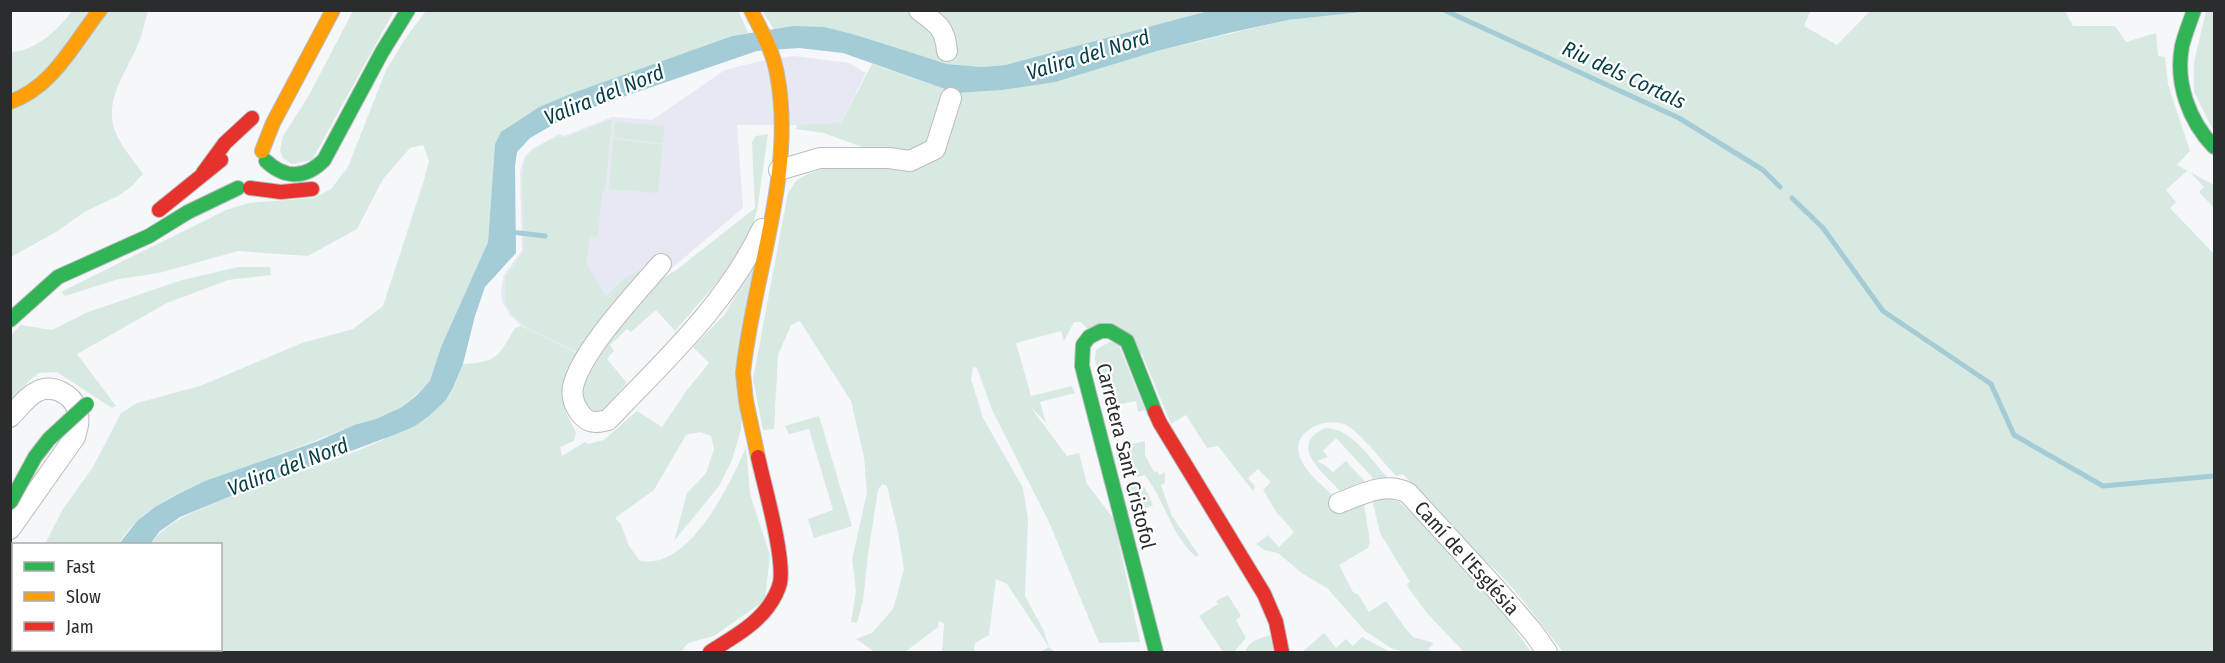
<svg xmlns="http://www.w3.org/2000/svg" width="2225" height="663" font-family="'Fira Sans Condensed',sans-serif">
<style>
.built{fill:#e6e8f2}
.green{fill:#d8e9e1}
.water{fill:#a4ccd6}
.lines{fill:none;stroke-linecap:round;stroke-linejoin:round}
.stream{stroke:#a4ccd6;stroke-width:5}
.street-casing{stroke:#bcbcbf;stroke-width:22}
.fast-casing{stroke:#bcbcbf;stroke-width:16}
.slow-casing{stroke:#bcbcbf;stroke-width:16}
.jam-casing{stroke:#bcbcbf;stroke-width:16}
.street{stroke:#fefefe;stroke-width:20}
.fast{stroke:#30b455;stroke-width:14}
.slow{stroke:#ff9f0a;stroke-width:14}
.jam{stroke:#e5322d;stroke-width:14}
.fast-bridge-casing{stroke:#bcbcbf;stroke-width:16;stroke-linecap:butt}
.fast-bridge{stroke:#30b455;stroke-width:14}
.labels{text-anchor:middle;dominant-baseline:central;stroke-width:4.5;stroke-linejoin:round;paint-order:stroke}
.street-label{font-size:20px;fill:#2b2c2e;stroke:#fff}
.water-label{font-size:21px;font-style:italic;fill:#053d46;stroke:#fff}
</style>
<rect width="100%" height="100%" fill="#f6f7fb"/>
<path class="built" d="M794 56 849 63 866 73 840 125H737L743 208 653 284 596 362 521 326 510 315 503 303 501 293 503 276 522 250 520 171 525 156 532 149 559 134 564 136 612 117 652 120 725 70 761 61Z"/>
<path class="green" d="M738 10 748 33 732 36 539 107 495 144 488 242 441 347 430 382 402 407 376 419 354 425C324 437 294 449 264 460 216 478 145 497 119 544H45L63 509 93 467 121 413 137 403 200 386 302 343 353 329 383 306 424 180 429 161 423 145 410 148 383 179 357 229 308 256 238 251 159 273 119 279 65 296 61 292 226 210 249 203 314 198 331 189 348 167 386 70 407 36 426 11Z
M72 11H148C145 21 143 32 139 42 128 69 103 101 115 131 121 147 134 160 143 174L131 187 118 196 86 211 56 232 11 257V52C36 51 58 30 72 11Z
M353 11H394L312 160 292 164 283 158 280 150 283 136 308 97Z
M762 11H1208L1005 65 982 67 948 64 906 52 856 35 793 26 774 29Z
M1371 11H1810L1804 26 1837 45 1870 11H2065L2073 26H2115L2126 42 2156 33 2158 56 2165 57 2168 84 2190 151 2177 165 2214 185V208L2199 192 2204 187 2188 170 2166 190 2176 202 2170 208 2214 254V652H1563C1532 614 1502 566 1458 541L1457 556 1504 614 1531 652H1461L1462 650 1427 613 1409 589 1407 584 1410 582 1380 533 1372 499 1393 496 1417 518 1431 509 1418 490 1403 474 1396 476C1382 461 1364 437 1348 426 1329 415 1292 430 1299 454 1303 471 1322 484 1333 496L1330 498 1334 503 1335 513 1339 514 1364 504 1370 542 1368 548 1339 565 1353 592 1356 594H1358L1369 612 1386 601 1405 628 1413 637 1434 643 1428 649 1431 652H1404L1391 648 1365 631 1327 588 1303 574 1278 553 1264 550 1256 544 1268 535 1279 547 1294 532 1277 513 1263 490 1271 482 1258 469 1248 478 1255 486 1253 491 1218 446 1207 448 1186 415 1171 424 1142 354 1088 329 1081 322H1074L1064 341 1061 331 1016 343 1031 396 1072 386 1075 393 1040 402 1046 423 1029 405 1067 456 1079 453 1087 484 1114 519 1140 642 1099 643 1049 522 992 410 977 368 973 367 971 379 983 418 1023 488 1028 519 1025 596 1044 631 1049 647 1055 652H1040L1049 647 1007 584 996 579 989 635 975 643 974 652H942L944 624 939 621 938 627 905 652H875L856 639 872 633 893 609 904 569 898 532 887 486 882 484 878 490 868 554 863 601 857 623 851 622 856 591 852 559 867 493 864 457 851 401 800 321 791 325 778 355 774 429 763 430 753 379 788 193C791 190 793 184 796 181 808 170 862 159 881 154L824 133 796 129 797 125 841 123 872 64 956 93 1157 51 1288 20Z
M2206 11H2214V132L2194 92V62Z
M612 119 605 191H602L598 236 590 237 586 263 606 296 626 277 640 271 642 274 583 354 526 327 514 316 505 303V277L524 251 522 177 525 158 532 150 559 136 564 138Z
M615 122 664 126 663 143 614 137Z
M768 134 757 211 748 238 721 278 675 331 656 310 631 332 627 329 610 345 614 351 607 359 627 383 600 413 590 415 584 409 581 385 593 361 653 284 675 271 755 208 752 142 756 136Z
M613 139 663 145 658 193 609 189Z
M756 259 741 429 732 460 719 486 674 541 687 493 706 473 714 449 711 436 700 432 686 435 654 490 615 518 621 524 629 546 640 561C690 570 729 485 746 448L750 494 770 555 765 600 714 636 688 643 681 652H95L96 650H220V544H150C167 522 189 514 215 503 286 472 387 452 445 401 454 392 458 376 463 364 497 363 499 355 515 328L521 326 581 355 566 391 565 410 576 433 574 441 560 447 562 456 585 442 588 444 604 440 637 411 662 427 687 390 709 363 693 347 725 314Z
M238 267H270L271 275 228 280 167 303 77 354 116 406 112 408 57 372 39 373 27 383 11 402V335L21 325 52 330 88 312 182 280Z
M1109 342 1118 343 1145 410 1138 412 1136 401 1106 407 1095 359 1096 350Z
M819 416 852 526 814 538 808 519 833 510 809 429 789 434 785 426Z
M1325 428C1352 428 1371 460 1388 478L1373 483 1370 481 1373 478 1336 438 1323 451 1328 457 1317 461 1326 466 1333 472 1346 461 1367 484 1342 493C1325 474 1286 446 1325 428Z
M1145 441V455L1154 472 1157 471 1160 475 1165 472V483L1161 485 1172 516 1199 555 1196 557C1171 535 1165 501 1145 475L1137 477 1118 464 1115 448Z
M1136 484 1145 488 1153 505 1135 513 1127 489 1130 485Z
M1228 595 1241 616 1236 620 1246 638 1234 652H1223L1199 616 1218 604 1216 601Z
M1324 633 1336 648 1346 639 1353 646 1362 637 1390 652H1302Z
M1270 635 1274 652H1245C1250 640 1258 639 1270 635Z"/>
<path class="water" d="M1208 11H1371L1288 20 1229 33 1157 51 1055 82 1002 90 956 93 843 53 799 48 757 51 570 115 530 138 517 152 515 166 516 253 485 287 475 316 463 364 453 388 446 400 429 416 415 426 399 433 236 494 180 517 160 531 150 544H119L137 521 155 507 178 494 205 481 318 441 354 425 376 419 402 407 417 395 430 381 441 347 488 242 495 144 501 132 539 107 573 93 732 36 793 26 824 27 856 35 947 64 982 67 1005 65Z"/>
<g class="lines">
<path class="stream" d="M1444 10 1679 118 1763 170 1780 187
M1792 198 1823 228 1883 311 1991 384 2014 435 2103 486 2214 476
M511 232 545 236"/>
<defs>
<path id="street" d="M919 10C937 24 945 27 947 51
M779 170 820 158H889L910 161 935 149 951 98
M661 264C637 292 580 352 573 387 571 397 574 405 580 413 588 424 596 423 608 420 664 361 727 304 762 229
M10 417C19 408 27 396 38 391 52 384 72 394 77 409 80 419 78 427 75 437L10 529
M1339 503C1361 495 1385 481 1408 493L1497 590 1533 632 1547 652"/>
<path id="fast" d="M2194 10C2190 22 2185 34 2182 46 2175 83 2189 121 2214 147
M266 161C285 179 305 179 324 160L382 52 408 10
M10 320 58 277 149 236 188 212 238 188
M1155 412 1127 341 1110 331H1101L1089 337 1083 345 1082 366 1156 652"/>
<path id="slow" d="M751 10C761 30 773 51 777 74 796 172 753 276 743 373L746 401 758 457
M10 102C53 87 73 44 100 10
M262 151 273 123 333 10"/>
<path id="jam" d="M203 173 225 143 252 118
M250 188 281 192 312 189
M159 210 221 160
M1155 412 1160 423 1264 594 1276 622 1282 652
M710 652C730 639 753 627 768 607 773 600 778 591 780 583 785 557 764 485 758 457"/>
</defs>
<use href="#street" class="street-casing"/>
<use href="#fast" class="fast-casing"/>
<use href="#slow" class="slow-casing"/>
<use href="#jam" class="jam-casing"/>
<use href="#street" class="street"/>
<use href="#fast" class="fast"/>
<use href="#slow" class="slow"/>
<use href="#jam" class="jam"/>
<defs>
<path id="fast-bridge" d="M10 503 35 457 49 439 87 404"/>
</defs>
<use href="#fast-bridge" class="fast-bridge-casing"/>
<use href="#fast-bridge" class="fast-bridge"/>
</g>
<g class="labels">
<g class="street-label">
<text transform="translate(1126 456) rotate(76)">Carretera Sant Cristofol</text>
<text transform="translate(1467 558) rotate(48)">Camí de l'Església</text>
</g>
<g class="water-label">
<text transform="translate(1088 55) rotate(-17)">Valira del Nord</text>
<text transform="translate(1624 75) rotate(25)">Riu dels Cortals</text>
<text transform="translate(604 95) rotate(-22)">Valira del Nord</text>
<text transform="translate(288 467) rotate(-21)">Valira del Nord</text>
</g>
</g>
<rect width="2225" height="663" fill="none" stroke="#2b2c2e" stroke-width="24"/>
<rect x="12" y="543" width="210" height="108" fill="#ffffff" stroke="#aaabab" stroke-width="1.5"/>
<rect x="24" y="562" width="30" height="9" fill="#30b455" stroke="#aaabab" stroke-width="1.5"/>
<text x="66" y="573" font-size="18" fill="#2b2c2e">Fast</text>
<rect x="24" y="592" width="30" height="9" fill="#ff9f0a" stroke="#aaabab" stroke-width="1.5"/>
<text x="66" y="603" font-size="18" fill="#2b2c2e">Slow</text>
<rect x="24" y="622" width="30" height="9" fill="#e5322d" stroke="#aaabab" stroke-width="1.5"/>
<text x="66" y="633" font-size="18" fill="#2b2c2e">Jam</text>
</svg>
